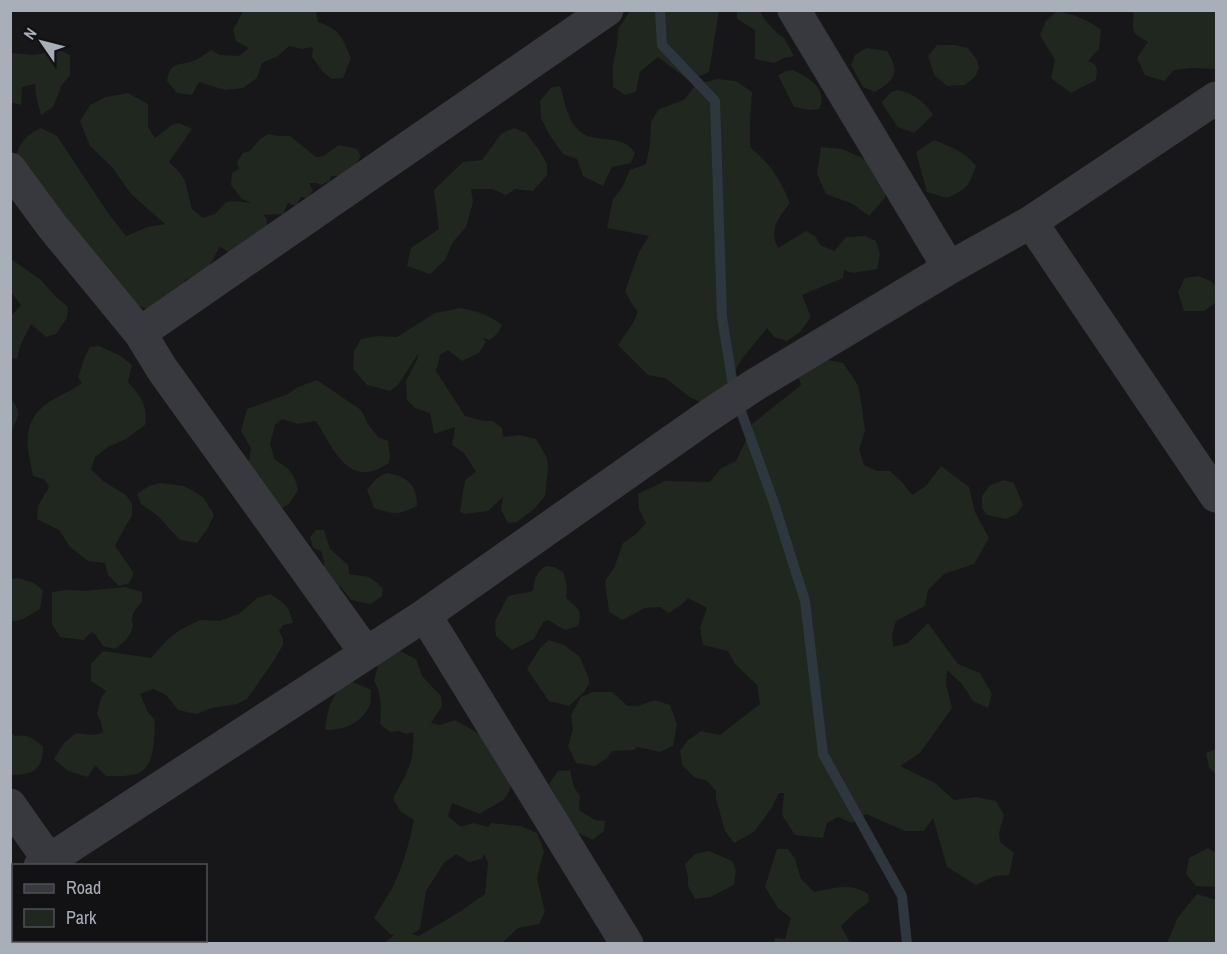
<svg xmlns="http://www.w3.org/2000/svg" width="1227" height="954" font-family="'Archivo Narrow',sans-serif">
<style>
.green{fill:#1f271f;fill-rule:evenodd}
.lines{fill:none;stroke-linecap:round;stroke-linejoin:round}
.stream{stroke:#2d373d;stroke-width:10}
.street{stroke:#38393e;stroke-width:33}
</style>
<rect width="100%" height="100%" fill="#171719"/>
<path class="green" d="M243 11H316L318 22C341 30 342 37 351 58L343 78 332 79 323 72 312 57 313 47 302 49 289 46 278 56 262 63 257 78 243 88 225 90 199 82 192 95 177 93 167 81C170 61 178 66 193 61 199 59 205 54 211 50L220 55 239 56 249 48 236 41 233 30Z
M630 11H719L709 72 690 81 658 57 640 72 636 92 625 95 613 87V65L617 45 618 29Z
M737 11H760L765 20 778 34 784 38 794 56 784 58 774 63 755 59V30L737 19Z
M1057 11C1074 15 1088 19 1101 30L1099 49 1088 61C1099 65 1097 69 1096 80L1071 93 1051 78 1055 60 1040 35 1046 21Z
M1131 11H1216V69L1192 68 1174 70 1164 81 1145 75 1137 58 1148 42C1131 32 1132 33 1134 14Z
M937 45H955L968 48 977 60 979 68 975 77 965 85 947 86 934 75 928 56Z
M866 48 887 51C900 72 896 80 875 92L863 87 851 65 855 55Z
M59 50 70 55V75L62 85 53 107 41 115 36 96 35 84 22 87 21 105 11 102V53L34 55Z
M793 70C809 78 829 89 819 109L809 110 794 107 778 75 787 71Z
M717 79 736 81 752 92 750 123V147C771 165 779 177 790 203 779 218 768 228 778 248L806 231 815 236 820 245 834 251 846 237 865 236 876 241 880 254 877 269 853 273 844 270 843 278 802 295 811 317 800 332 787 341 774 337 767 328 741 360 724 392 702 403 690 397 665 378 648 375 618 345 633 323 638 312 632 304 625 291 639 252 649 236 607 228 613 199 622 188 630 170 646 164 650 145 651 122 659 109 684 100 696 84Z
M560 86C564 98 566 114 574 125 591 149 620 129 635 153L631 163 612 167 603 186 583 176 577 159 563 154 549 134 541 118 540 101 551 88Z
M898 90C913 93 925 102 933 115L914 133 898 127 886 110 882 102 891 92Z
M128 93 148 104V127L155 138 172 125 179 123 192 129 169 162 180 173 185 181 192 209 203 218 215 214 226 202 235 201 251 203 242 199 231 185 232 173 239 169 237 162 243 153 250 151 260 139 269 134 278 136H290L316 157 323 156 339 145 357 149 361 156 353 168 345 176H331L330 181 321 185 317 183H309L313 191 307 198 301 197 296 206 288 203 283 214 264 215 267 220V225L252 240 228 252 220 246 206 273 185 280 182 287 147 309 117 298 15 157C21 141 26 135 41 128L57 136 108 213 126 236 148 227 165 224 131 194 112 167 90 146 80 121 90 105 106 97Z
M514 128 526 133 539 150 547 164V175L533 191 515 189 506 195 492 189H471L473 202 466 227 453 242 445 260 430 274 407 266 411 248 439 229 434 190 463 162 482 160 501 134Z
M934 140C951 147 964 151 976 166 969 186 967 189 947 198L927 192 916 152Z
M821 147 842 149 867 160 886 187 885 198 869 216 853 204 826 194 817 174Z
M11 259 41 280 56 297 68 307 67 318 56 334 46 337 31 324 20 346 17 359 11 358V316L21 305 11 292Z
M1199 276 1212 282 1216 287V302L1204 311H1184L1178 292 1185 278Z
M461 308C477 311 489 315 502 325L498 333 490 340 483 338 486 342 479 353 462 361 448 350 440 355 436 371 465 416 484 421H493L502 428 503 437 519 435 536 439 547 458 548 468 545 496 534 509 517 522 508 523 501 510 503 497 488 511 465 514 460 512 465 480 476 472 464 453 452 445 455 427 434 434 430 413 415 408 407 400 406 381 418 358V354L398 385 390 391 367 385 353 369 354 351 361 339 376 336 397 337 435 313Z
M99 346 119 355 132 365 128 382C141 397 148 405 145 425L126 439 108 447 95 457 91 469 103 481 126 495 132 504V516L125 527 115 546 134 573 129 583 119 586 108 575 105 563 88 561 70 547 59 530 37 519 38 506 49 487 44 479 33 476C27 447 20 422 49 402 59 395 72 391 82 383L78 377 84 359 90 347Z
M824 359 843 363 858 385 862 407 865 431 859 449 864 465 877 471H890L902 482 912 495 926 486 941 466 969 487 975 512 989 538 974 564 944 574 928 590 925 606 896 621 892 634 893 647 908 643 928 623 958 664 980 673 992 694 988 708 973 701 962 684 947 670 946 684 952 708 920 753 900 766 935 783 954 800 976 797 996 801 1004 815 999 833 1000 842 1014 853 1009 875 995 876 976 885 947 867 933 818 924 831H905L866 814 852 823 838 817 827 823 823 838 795 835 782 815 784 793H779L771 809 754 832 734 843 725 831 716 799V791L707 781 694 777 682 765 680 751 687 741 701 731 720 735 760 704 757 685 735 664 728 651 703 645 700 628 707 608 688 598 681 605 669 613 660 607 645 608 622 620 609 612 605 581 614 568 623 543 636 534 646 523 639 509 638 494 665 481 710 482 720 469 736 461 747 438 752 424 801 385 794 365Z
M317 380 361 410 368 424 378 437 388 441 390 455 389 463C383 466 374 472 367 472 342 475 328 439 316 421L298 424 282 419 275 425 270 444 275 460C289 468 295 474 298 490L289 504 265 519 248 466 251 448 241 431 247 409 288 394 298 387Z
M10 397C26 418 15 415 11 436Z
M388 473C409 478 417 485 417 506 396 516 395 514 374 508L367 490C373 482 378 475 388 473Z
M1004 480 1014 483 1023 505 1017 514 1006 519 987 515 982 508V496L989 486Z
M161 483 184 486 197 493 204 498 214 515 207 530 197 543 180 540 158 516 141 504 137 494 149 486Z
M316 530H324L330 549 348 565 349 574C355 576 360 575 365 576 372 577 378 584 383 588L382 596 371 604 351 600 341 587 334 585 324 568V561L321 551 313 548 310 537Z
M546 566 554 567 563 572 567 585 566 598C578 609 583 609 578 626L565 630 548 620 543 622 534 639 512 650 496 636 495 621 508 596 533 591C535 579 535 573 546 566Z
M18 578 34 583 43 590 40 609 23 619 11 622V579Z
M125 587 142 592V602C137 607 132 613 132 620 132 622 133 623 133 625 132 636 123 643 115 649L103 646 95 634 91 632 84 640 60 637 52 624V592L68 590 84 591Z
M270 594C285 603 289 606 293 623L283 625 279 631 283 638V645L273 662 247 699 237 704 212 708 196 714 178 710 166 695 153 689 140 694 148 712 155 720C154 735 156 765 139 773 129 777 117 776 106 776L95 765 88 777 68 771 54 759 64 743 76 733 93 735 103 733 101 722 97 714 101 698 106 691 91 681V664L103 651 151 658 167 640 180 630 200 620 219 621 239 614 257 598Z
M549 640 564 645 580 657 590 682 584 692 569 706 549 701 527 669 540 648Z
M398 650 416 659 422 676 441 696 442 706 431 723 440 725 455 720 474 731 512 757C512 770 514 789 504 799 499 804 487 808 480 814L452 803 448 816 461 827 473 823 489 827 491 823 521 826 537 833 544 851 537 878 545 912 539 924 518 928 502 943H384L394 935 390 934 374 918C381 905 391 892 396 880 404 861 410 840 414 820L400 811 393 798C407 773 415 762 413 732L406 734 399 731 390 732 380 724C381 709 382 694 374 681L379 661ZM456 854 469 862 482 859 484 854 488 863 485 894 461 911 419 936 412 934 420 929 426 891 444 863Z
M353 682 371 690C371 694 371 701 370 705 361 724 344 730 325 730 327 716 329 699 340 689 343 686 349 684 353 682Z
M593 692H612L628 706H637L655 700 670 705 677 724 673 746 660 752 637 747 634 750 612 751 607 758 595 766 576 763 568 746 573 729 571 715 581 697Z
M11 732 15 736C28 734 33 738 43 747 43 770 32 775 11 775Z
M1216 749V775L1209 767 1206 753Z
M570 770 574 787 580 796 579 810 595 820 605 821 604 831 593 840 576 832 549 784 558 771Z
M1208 848 1216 853V887L1196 886 1186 874 1189 858Z
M777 849H788L795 859 801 879 814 892C834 888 851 882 868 894L869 902 854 913 841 926 850 943H774L775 938 785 939 791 918 778 908 765 887Z
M709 851 732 861 736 870 734 885 710 897 695 899 688 886V877L685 864 695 854Z
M1197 894 1216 900V943H1167L1178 917Z"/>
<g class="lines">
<path class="stream" d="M660 10 662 45 715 101 722 317 734 392 774 503 805 601 823 754 902 896 907 944"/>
<path class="street" d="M794 10 949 268
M10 169 52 226 140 333 162 369 366 653
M1031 222 1216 496
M140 333 607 10
M425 615 627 944
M10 805 53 866
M40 866 425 615 705 418 753 386 949 268 1031 222 1216 98
M10 886 14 883
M10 936 14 940
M103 940 105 944"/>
</g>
<rect width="1227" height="954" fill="none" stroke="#a9afb9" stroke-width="24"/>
<rect x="12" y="864" width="195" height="78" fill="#121214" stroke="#4e5156" stroke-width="1.5"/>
<rect x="24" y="884" width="30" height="9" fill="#38393e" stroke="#4e5156" stroke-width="1.5"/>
<text x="66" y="894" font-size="18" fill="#a9afb9">Road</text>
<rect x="24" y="909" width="30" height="18" fill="#1f271f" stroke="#4e5156" stroke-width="1.5"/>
<text x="66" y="924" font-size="18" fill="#a9afb9">Park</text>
<g transform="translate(42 42) rotate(305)" stroke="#121214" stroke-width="4.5" paint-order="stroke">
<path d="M0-4.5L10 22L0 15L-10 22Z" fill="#a9afb9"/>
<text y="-9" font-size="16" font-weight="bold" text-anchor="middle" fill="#a9afb9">N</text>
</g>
</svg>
